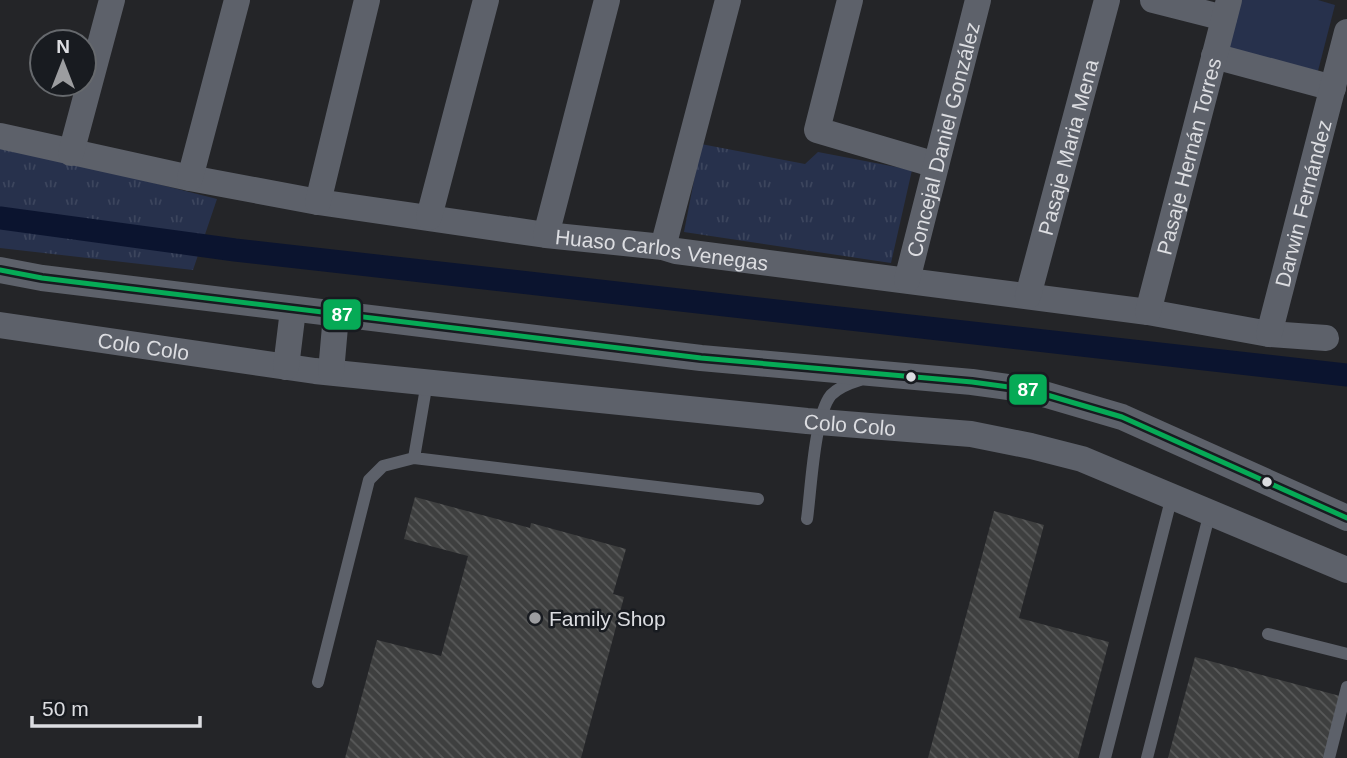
<svg xmlns="http://www.w3.org/2000/svg" width="1347" height="758" font-family="Helvetica,sans-serif">
<style>
.grass{fill:#27314c}
.park{fill:url(#park-tufts)}
.lines{fill:none;stroke-linecap:round;stroke-linejoin:round}
.canal{stroke:#0b142f;stroke-width:23}
.building{fill:url(#building-back-hatch)}
.service{stroke:#5d616a;stroke-width:12}
.minor{stroke:#5d616a;stroke-width:26}
.bus-1-casing{stroke:#181b20;stroke-width:10}
.bus-1{stroke:#06aa56;stroke-width:5}
.bus-dot{fill:#dcdde1;stroke:#181b20;stroke-width:2.5}
.poi-dot{fill:#9c9da0;stroke:#181b20;stroke-width:2.5}
.labels{text-anchor:middle;dominant-baseline:central;stroke-width:5;stroke-linejoin:round;paint-order:stroke}
.street-label{font-size:21px;fill:#dcdde1;stroke:#181b20}
.poi-label{font-size:21px;fill:#dcdde1;stroke:#181b20;text-anchor:start}
.line-badge{stroke:#181b20;stroke-width:2.5}
.badge-label{font-size:19px;text-anchor:middle;font-weight:bold;fill:#fff}
</style>
<defs>
<pattern id="park-tufts" width="24" height="20" patternUnits="userSpaceOnUse" patternTransform="scale(1.75)"><rect width="24" height="20" fill="#27314c"/><path d="M3 7l-1-3M5 7V3M7 7l1-3M15 17l-1-3M17 17v-4M19 17l1-3" fill="none" stroke="#3c455d"/></pattern>
<pattern id="building-back-hatch" width="6" height="6" patternUnits="userSpaceOnUse" patternTransform="scale(1.75)"><rect width="6" height="6" fill="#3e3f3f"/><path d="M-1 5l2 2M0 0l6 6M5-1l2 2" fill="none" stroke="#595a5a"/></pattern>
</defs>
<rect width="100%" height="100%" fill="#242528"/>
<path class="grass" d="M1237 0H1318L1335 5 1318 71 1225 47Z"/>
<path class="park" d="M0 144 217 199 193 270 0 248Z
M701 144 805 164 818 152 912 170 891 263 684 232Z"/>
<g class="lines">
<path class="canal" d="M0 218 235 250 1347 375"/>
</g>
<path class="building" d="M415 497 530 528 531 523 626 549 613 594 624 597 581 758H345L377 640 441 656 468 556 404 539Z
M994 511 1044 525 1019 618 1109 642 1078 758H928Z
M1195 657 1340 696 1323 758H1168Z"/>
<g class="lines">
<path class="service" d="M414 458 427 382
M807 519C811 491 814 416 831 395 839 387 850 383 860 380
M1268 634 1347 654
M318 682 369 480 383 466 414 458 758 499
M1105 758 1172 496
M1147 758 1210 512
M1329 758 1347 687"/>
<g class="minor">
<path d="M850 0 817 130 936 165"/>
<path d="M1153 0 1224 18"/>
<path d="M1214 56 1333 88"/>
<path id="s1" d="M0 136 190 178 318 202 546 235 663 247 676 251 1148 312 1269 334 1326 338"/>
<path d="M71 153 112 0"/>
<path d="M190 178 237 0"/>
<path d="M318 202 367 0"/>
<path d="M429 217 486 0"/>
<path d="M546 235 607 0"/>
<path d="M663 247 728 0"/>
<path d="M0 270 42 278 701 358 972 382 1030 390 1122 417 1347 518"/>
<path id="s2" d="M907 280 978 0"/>
<path id="s3" d="M1028 296 1107 0"/>
<path id="s4" d="M1148 312 1229 0"/>
<path id="s5" d="M0 325 315 371 807 421 971 434 1031 446 1082 459 1347 570"/>
<path id="s6" d="M1269 334 1347 32"/>
<path d="M286 367 293 310"/>
<path d="M331 372 336 315"/>
</g>
<defs>
<path id="bus-1" d="M0 270 42 278 701 358 972 382 1030 390 1122 417 1347 518"/>
</defs>
<use href="#bus-1" class="bus-1-casing"/>
<use href="#bus-1" class="bus-1"/>
</g>
<g class="bus-dot">
<circle cx="911" cy="377" r="6"/>
<circle cx="1267" cy="482" r="6"/>
</g>
<circle class="poi-dot" cx="535" cy="618" r="7"/>
<g class="labels">
<g class="street-label">
<text stroke="none"><textPath href="#s2" startOffset="145">Concejal Daniel González</textPath></text>
<text stroke="none"><textPath href="#s3" startOffset="154">Pasaje Maria Mena</textPath></text>
<text stroke="none"><textPath href="#s4" startOffset="161">Pasaje Hernán Torres</textPath></text>
<text stroke="none"><textPath href="#s6" startOffset="135">Darwin Fernández</textPath></text>
<text stroke="none"><textPath href="#s1" startOffset="672">Huaso Carlos Venegas</textPath></text>
<text stroke="none"><textPath href="#s5" startOffset="145">Colo Colo</textPath></text>
<text stroke="none"><textPath href="#s5" startOffset="856">Colo Colo</textPath></text>
</g>
<g class="poi-label">
<text x="549" y="618">Family Shop</text>
</g>
</g>
<g class="line-badge">
<rect x="322" y="298" width="40" height="33" rx="7" fill="#06aa56"/>
<rect x="1008" y="373" width="40" height="33" rx="7" fill="#06aa56"/>
</g>
<g class="badge-label">
<text x="342" y="321">87</text>
<text x="1028" y="396">87</text>
</g>
<g transform="translate(63 63)"><circle r="33" fill="#181b20" stroke="#66696d" stroke-width="2"/>
<path d="M0-5L12 26L0 18L-12 26Z" fill="#9c9da0"/>
<text y="-10" font-size="19" font-weight="bold" text-anchor="middle" fill="#dcdde1">N</text>
</g>
<path d="M32 716v10h168v-10" fill="none" stroke="#dcdde1" stroke-width="3.5"/>
<text x="42" y="716" font-size="21" fill="#dcdde1" stroke="#181b20" stroke-width="5" paint-order="stroke">50 m</text>
</svg>
